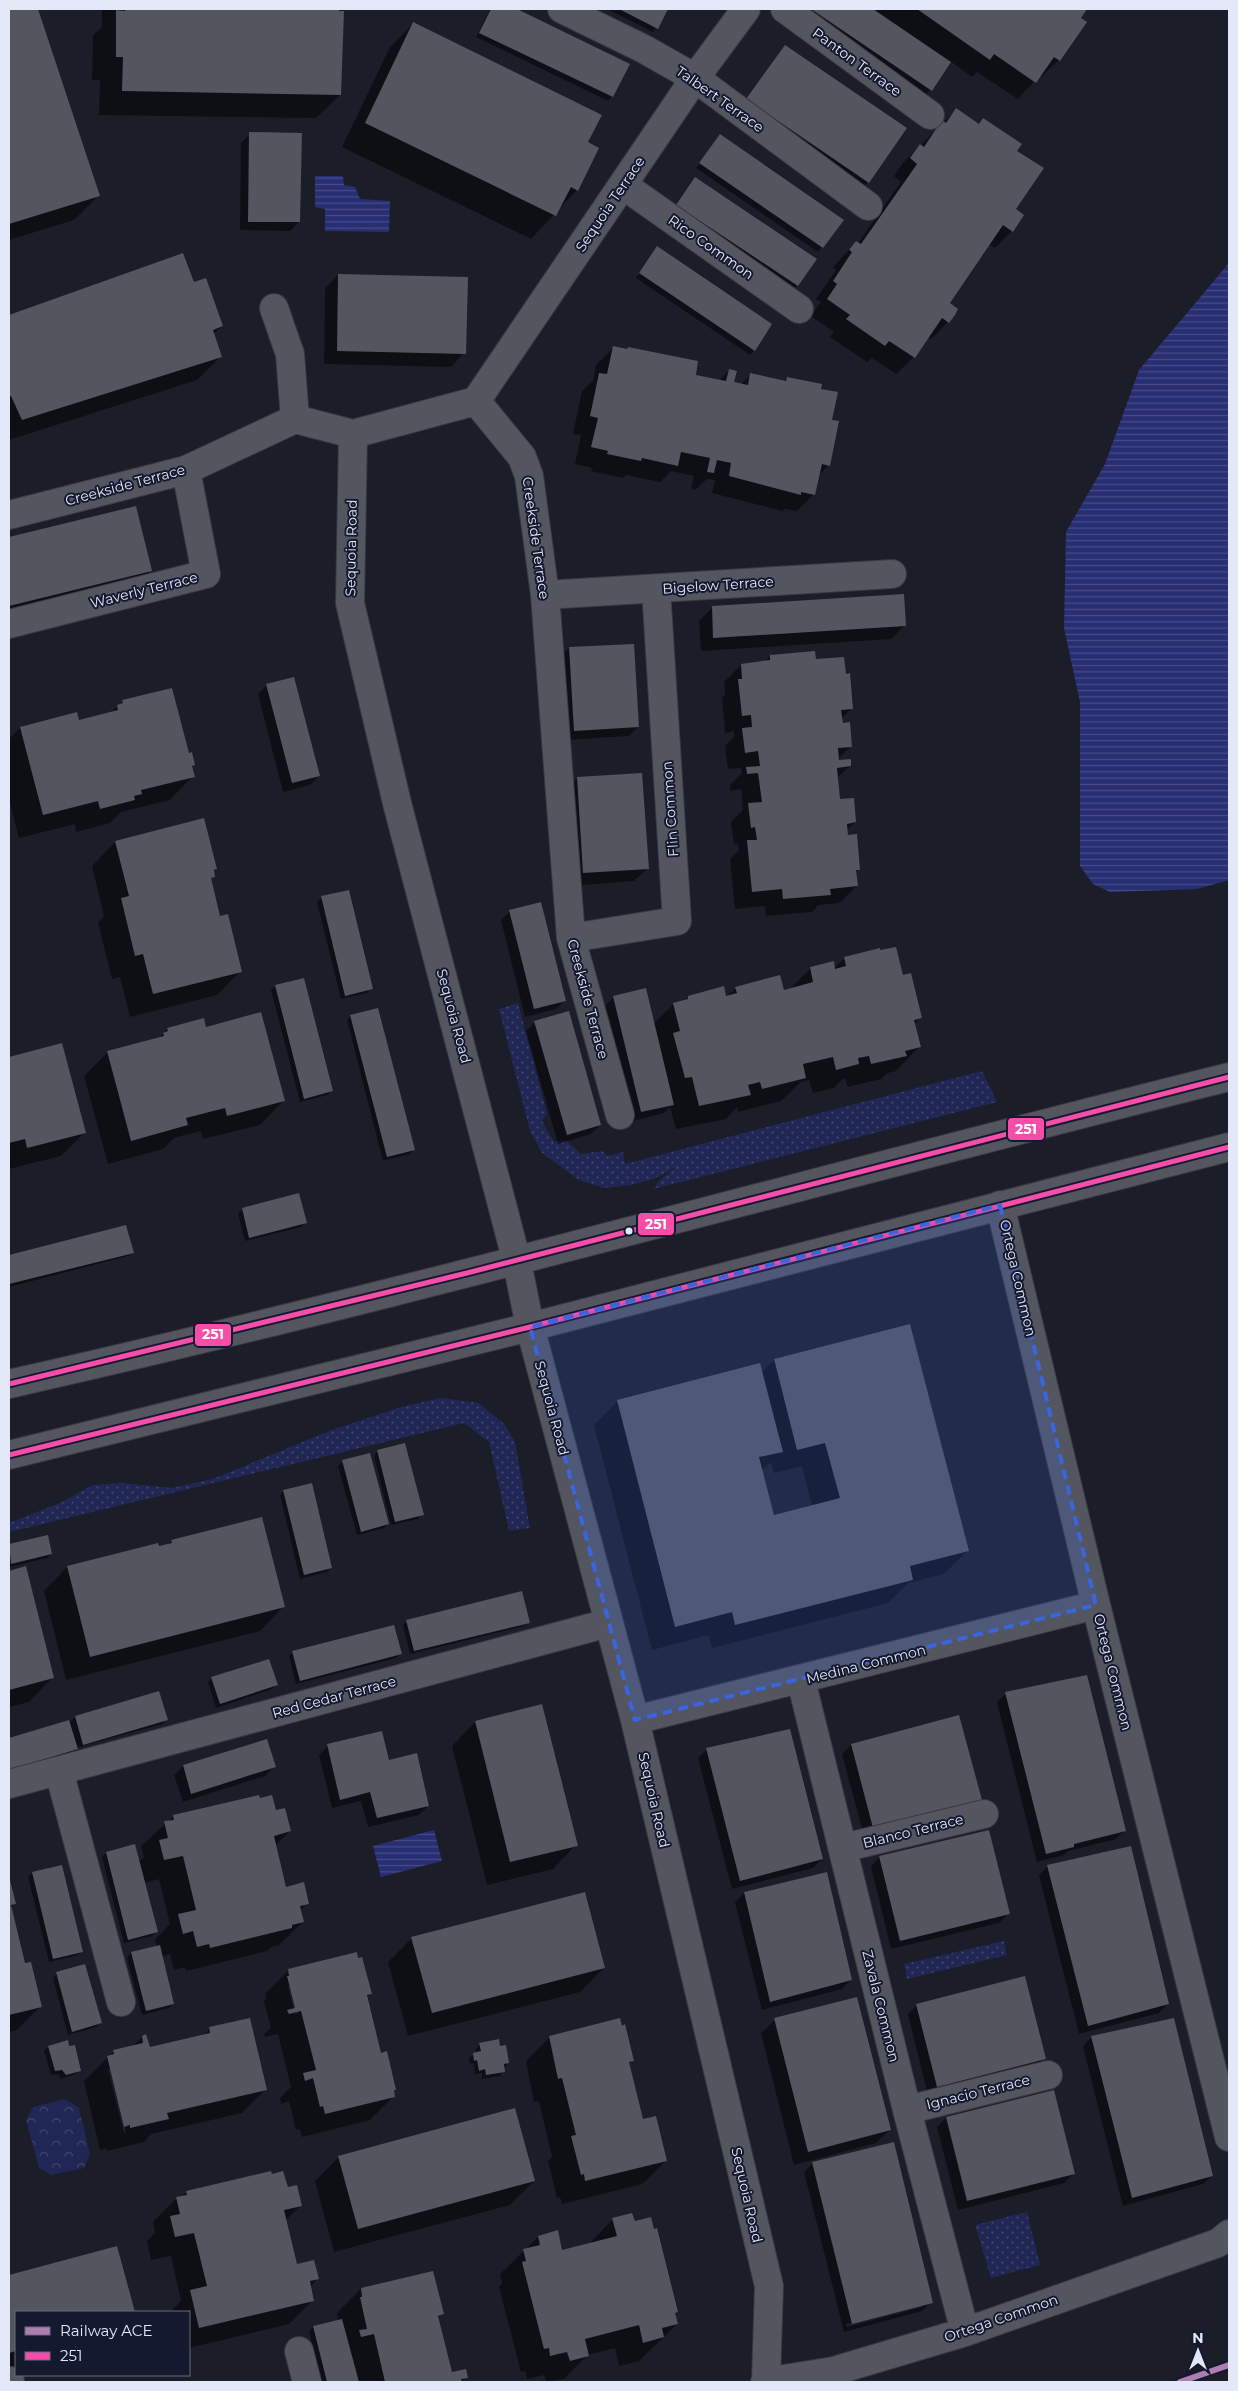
<svg xmlns="http://www.w3.org/2000/svg" width="1238" height="2391" font-family="Montserrat,sans-serif">
<style>
.grass{fill:url(#grass-dots)}
.forest{fill:url(#forest-crowns)}
.water{fill:url(#water-rules)}
.shadow{fill:#0007;fill-rule:evenodd}
.building{fill:#53555f}
.lines{fill:none;stroke-linecap:round;stroke-linejoin:round}
.street-casing{stroke:#383943;stroke-width:30}
.secondary-casing{stroke:#383943;stroke-width:30}
.street{stroke:#53555f;stroke-width:28}
.secondary{stroke:#53555f;stroke-width:28}
.bus-1-casing{stroke:#15192f;stroke-width:9}
.bus-1{stroke:#f54da8;stroke-width:5}
.rail-1-casing{stroke:#15192f;stroke-width:10}
.rail-1{stroke:#ae7eb3;stroke-width:6}
.marked{fill:#3b65dd;fill-opacity:0.2;stroke:#3b65dd;stroke-width:4;stroke-dasharray:10 6;stroke-linejoin:round}
.bus-dot{fill:#e3e8f8;stroke:#15192f;stroke-width:2}
.labels{text-anchor:middle;dominant-baseline:central;stroke-width:4;stroke-linejoin:round;paint-order:stroke}
.street-label{font-size:14px;fill:#e3e8f8;stroke:#15192f}
.line-badge{stroke:#15192f;stroke-width:2}
.badge-label{font-size:14px;text-anchor:middle;font-weight:bold;fill:#fff}
</style>
<defs>
<pattern id="grass-dots" width="8" height="8" patternUnits="userSpaceOnUse" patternTransform="scale(1.25)"><rect width="8" height="8" fill="#212754"/><path d="M2 2h.1M6 6h.1" fill="none" stroke="#41466d" stroke-width="1.8" stroke-linecap="round"/></pattern>
<pattern id="forest-crowns" width="20" height="18" patternUnits="userSpaceOnUse" patternTransform="scale(1.25)"><rect width="20" height="18" fill="#212754"/><path d="M2 6a3 3 0 1 1 6 0M12 15a3 3 0 1 1 6 0" fill="none" stroke="#41466d"/></pattern>
<pattern id="water-rules" width="6" height="5" patternUnits="userSpaceOnUse" patternTransform="scale(1.25)"><rect width="6" height="5" fill="#282e72"/><path d="M0 2.5h6" fill="none" stroke="#474c87"/></pattern>
</defs>
<rect width="100%" height="100%" fill="#1b1d29"/>
<path class="grass" d="M518 1003 547 1114 542 1121 554 1142 566 1140 581 1154 602 1151 608 1156 623 1152 625 1164 982 1071 997 1102 653 1189 659 1181 676 1167 656 1178 631 1185 604 1188 579 1180 542 1153 530 1131 499 1009Z
M441 1398 479 1403 504 1424 515 1442 530 1528 509 1531 489 1442 464 1423 9 1532V1523L60 1503 93 1485 122 1483 172 1488 213 1479 329 1431 401 1407Z
M1004 1941 1007 1955 907 1979 904 1964Z
M1027 2212 1040 2265 991 2278 975 2225Z"/>
<path class="forest" d="M65 2099 79 2108 90 2154 84 2168 51 2175 39 2168 26 2120 33 2107Z"/>
<path class="water" d="M315 176H343L344 185 355 187 360 199 390 201 389 232 325 231V209L315 207Z
M1229 263V880L1197 889 1110 892 1093 884 1080 866V702L1064 628 1066 532 1105 464 1139 370Z
M434 1830 442 1861 381 1877 373 1846Z"/>
<path class="shadow" d="M9 9H36L98 196 74 220 9 240Z
M102 9H338V12H343L340 95 316 118 99 115 100 80H92L93 35 102 27Z
M490 9H514L628 65 612 97 608 101 476 37Z
M607 9H667L653 32Z
M808 9H1086L1059 60 1041 77 1039 76 1018 99 977 72 972 77 950 61 926 95 806 12Z
M414 23 586 143 577 190 531 239 342 147 390 47Z
M785 46 868 182 864 186 743 104Z
M956 110 978 125 984 119 1016 151 1012 231 995 248 989 244 948 303V322L931 339 927 337 914 357 896 374 872 358 867 362 830 337 834 332 811 316 821 302 816 299 836 270 833 267 856 242 858 243 901 182 894 176 903 163Z
M250 134 299 222 290 231 240 230 241 143Z
M720 135 842 220 818 252 696 168Z
M695 178 797 285 793 290 673 209Z
M656 250 754 351 750 355 636 278Z
M183 255 193 284 222 326 213 334 221 356 197 380 9 440V317Z
M338 275 464 353 451 367 324 364 325 288Z
M614 347 694 376 719 381 729 370 732 383 740 385 751 375 784 382 787 378 820 390 830 421 829 465 818 476 814 494 797 511 785 509 782 511 712 493 715 480 707 479 695 490 691 489 694 476 671 471 660 482 626 475 623 478 591 471 592 468 575 464 581 435 573 434 582 391 593 381 596 365Z
M135 507 151 570 138 584 9 615V539Z
M712 608 905 625 891 639 701 651 699 621Z
M569 648 638 727 629 736 565 740 560 657Z
M771 656 815 660 845 675 852 708 841 719 851 746 838 759 850 766 837 778 839 801 855 822 846 831 859 869 855 873 857 886 839 903 818 905 812 912 766 916 765 906 735 909 730 859 739 850 738 844H734L731 822 743 810 741 789 730 791V785L742 773 741 768 728 769 725 746 734 737V731L725 733 722 698 725 694 724 682 741 665 764 662Z
M267 685 319 776 310 785 283 792 258 694Z
M123 702 188 754 194 765 191 767 193 776 170 800 121 812 110 823 76 832 75 824 19 838 9 799V739L20 728 77 713 78 722 110 713Z
M577 778 648 868 634 881 570 886 564 791Z
M203 820 216 869 213 872 214 876 210 880 219 917 241 971 217 995 130 1017 120 977 112 979 98 923 104 916 92 866 115 842Z
M322 898 371 988 367 993 341 999 317 902Z
M510 911 565 1000 556 1009 525 1017 501 920Z
M845 958 902 976 921 1017 914 1025 919 1047 896 1071 888 1073 881 1079 848 1087 845 1079H843L834 1088 813 1093 809 1080 801 1082 781 1101 738 1112 737 1107 726 1119 676 1129 670 1107 664 1113 633 1121 605 1006 614 997 653 1024 674 1004 684 1001 689 997 725 998 736 988 783 991 789 990 810 969 833 962 834 968Z
M275 986 331 1091 327 1095 300 1102 271 990Z
M351 1016 414 1149 410 1154 383 1161 347 1020Z
M535 1022 600 1125 591 1134 558 1144 526 1031Z
M168 1029H205L283 1101 260 1125 203 1139 201 1131 174 1138 163 1149 108 1164 84 1076 108 1052 158 1039Z
M61 1045 85 1132 61 1156 9 1169V1059Z
M243 1209 305 1223 301 1227 245 1241 238 1214Z
M126 1226 132 1252 128 1256 9 1287V1256Z
M774 1360 967 1551 944 1574 908 1583 888 1603 712 1648 708 1635 652 1650 594 1425 618 1401 761 1373ZM771 1462 774 1473 802 1466 812 1506 773 1517 761 1471Z
M378 1451 422 1514 418 1519 391 1525 374 1456Z
M342 1462 388 1524 384 1528 357 1535 338 1466Z
M284 1491 331 1568 327 1572 300 1579 280 1495Z
M261 1519 283 1607 260 1631 66 1680 44 1591 67 1567 157 1545 158 1548 167 1546 171 1541Z
M47 1536 51 1554 47 1558 9 1567V1545Z
M25 1568 52 1678 29 1702 9 1707V1572Z
M407 1621 528 1622 524 1626 410 1654 403 1625Z
M293 1652 400 1654 396 1658 296 1684 289 1656Z
M212 1678 276 1685 272 1689 216 1708 208 1682Z
M159 1693 166 1720 162 1724 79 1747 73 1753 9 1772V1740L69 1721V1723L75 1717Z
M1006 1694 1125 1830 1116 1839 1068 1851 1064 1855 1037 1862 997 1702Z
M958 1717 980 1799 971 1808 864 1836 842 1754 851 1745Z
M475 1722 576 1845 553 1869 487 1885 452 1746Z
M266 1740 274 1767 265 1776 183 1802 174 1775 183 1766Z
M328 1746 388 1761 428 1806 419 1815 368 1827 361 1801 332 1808 319 1755Z
M707 1749 822 1859 813 1868 732 1889 698 1758Z
M258 1796 275 1811 290 1831 275 1846 285 1888 307 1903 300 1911 303 1922 279 1945 271 1947 267 1951 186 1971 185 1967 174 1970 170 1954 161 1957 173 2004 169 2008 142 2015 127 1958 131 1953 157 1947 155 1939 170 1924 159 1879 144 1883 156 1932 152 1936 124 1943 102 1857 106 1853 139 1862 144 1857 141 1846 173 1817Z
M880 1857 1008 1914 999 1923 891 1949 871 1866Z
M1048 1866 1168 2004 1159 2013 1079 2034 1039 1875Z
M32 1873 82 1951 78 1955 49 1962 28 1877Z
M9 1879 15 1904 10 1908 24 1965 41 2006 17 2030 9 2032Z
M744 1893 851 1980 842 1989 762 2010 735 1902Z
M412 1938 604 1968 580 1992 408 2036 388 1962Z
M289 1970 370 1994 366 1998 380 2054 395 2089 393 2091 394 2096 370 2120 302 2137 300 2129 296 2130 289 2101 281 2104 280 2098 291 2087 278 2034 265 2037 264 2034 271 2028 264 2001 266 1999 265 1994ZM288 1986H291L298 2014H295Z
M57 1973 101 2023 96 2027 68 2035 53 1978Z
M917 2005 1044 2058 1035 2067 928 2095 908 2014Z
M775 2020 890 2130 876 2143 794 2165 761 2033Z
M210 2029 266 2089 242 2113 151 2134 144 2142 107 2151 106 2148 100 2150 84 2081 113 2052 132 2047 142 2037 149 2048 202 2036ZM108 2069H111L126 2133H124Z
M550 2037 632 2061 628 2065 642 2121 666 2161 642 2184 562 2204 560 2197 557 2198 548 2161 552 2157 539 2101 534 2102 526 2061Z
M1092 2037 1212 2176 1203 2184 1123 2206 1083 2046Z
M480 2044 499 2047 508 2062 500 2076 482 2079V2073L475 2074 474 2063 470 2064 469 2058 477 2053 476 2049Z
M48 2047 80 2070 76 2074 61 2079 58 2074 51 2075 44 2051Z
M946 2118 1073 2174 1064 2183 958 2210 937 2127Z
M339 2157 534 2181 510 2205 334 2252 315 2181Z
M813 2163 931 2302 922 2311 844 2332 804 2172ZM922 2304V2307L847 2327 846 2324Z
M187 2192 300 2206 285 2221 296 2266 317 2279 310 2287 313 2300 289 2324 189 2348V2312H170L181 2301 171 2256 151 2260 147 2241 155 2233 153 2222 177 2198 181 2197Z
M613 2219 677 2312 674 2314 677 2324 639 2361 619 2366 615 2348 588 2355 564 2379 546 2382 544 2375 527 2379 525 2371 521 2372 499 2287 502 2283 500 2274 538 2237 561 2251 589 2244Z
M117 2248 134 2312H16V2368L9 2370V2276Z
M361 2289 442 2314 438 2318 451 2373 466 2377 461 2382H322L309 2332 313 2327 338 2321 337 2313Z"/>
<path class="building" d="M9 9H38L100 196 9 224Z
M125 9H339V11H344L341 95 122 91 123 57H116V10L125 11Z
M491 9H517L630 64 613 97 479 33Z
M619 9H668L658 29Z
M811 9H873L951 62 932 91Z
M917 9H1087L1081 18 1087 22 1060 61 1054 57 1036 83 994 54 990 60Z
M413 22 602 115 588 142 599 148 578 191 571 187 556 216 365 123Z
M785 45 907 128 869 183 746 99Z
M956 108 979 124 983 118 1022 144 1017 151 1044 168 1016 209 1024 215 1013 232 1003 225 950 303 958 309 955 315 949 323 942 318 915 358 889 341 885 346 846 319 850 315 827 299 837 284 833 281 852 252 849 250 856 241 861 244 917 164 910 158 920 144 924 147 942 120 946 123Z
M249 132 302 133 300 222H248Z
M720 134 844 220 823 248 699 163Z
M695 177 817 259 798 286 676 205Z
M657 246 772 324 755 351 639 273Z
M183 253 194 282 206 278 223 326 213 330 222 357 22 420 11 396 9 397V315Z
M338 274 468 277 466 354 337 351Z
M613 346 627 349 628 347 698 361 696 375 726 381 729 369 737 371 734 382 748 385 750 373 786 381 787 377 822 384 821 389 838 392 832 420 839 421 830 466 822 464 815 495 801 492V495L729 476 731 463 717 460 714 473 707 472 710 458 681 452 678 466 642 458 641 461 607 454 608 451 591 447 598 418 590 416 599 373 607 374Z
M136 506 152 571 9 606V537Z
M904 594 906 626 713 638 712 606Z
M634 644 639 727 574 731 569 647Z
M815 651 816 659 844 657 846 674 850 673 853 709 841 710 843 723 850 722 852 747 838 748 839 760 851 759V766L837 768 840 799 854 798 856 822 847 824 848 835 857 834 860 870H856L858 886 830 889 831 895 783 899 782 889 752 892 747 840H757L755 827 751 828 748 803 762 802 758 773 747 774 746 767 760 766 758 751 745 753 742 728 752 727 751 715 742 716 738 679H742L741 664 770 660V655Z
M294 677 320 776 292 783 266 684Z
M172 688 189 753 192 752 195 765 192 766 195 777 141 790 142 794 134 796 135 800 100 809 98 801 43 815 20 727 77 712 79 720 118 710 117 705 123 703 122 700Z
M642 773 649 869 583 873 577 777Z
M204 818 217 869 214 870 215 877 211 878 220 916 228 914 242 972 153 994 143 954 135 956 121 898 129 896 115 841Z
M349 890 373 989 345 996 321 896Z
M541 902 566 1001 534 1009 509 910Z
M896 947 903 975 911 973 922 1018 914 1020 921 1047 905 1051 907 1056 871 1064 869 1056 858 1058 859 1064 836 1070 833 1057 803 1064 806 1078 762 1089 760 1082 748 1085 751 1095 699 1106 692 1077 685 1078 673 1033 680 1031 673 1003 688 999V996L724 986 726 996 737 993 735 987 780 975 784 990 813 982 810 967 834 961 835 969 846 966 844 957 880 948V950Z
M304 978 333 1091 304 1099 275 985Z
M646 988 674 1105 641 1112 613 996Z
M378 1008 415 1150 387 1157 350 1015Z
M569 1011 601 1125 567 1135 534 1021Z
M261 1012 285 1101 227 1116 225 1108 186 1118 188 1125 131 1141 107 1051 164 1036 163 1033 168 1031 167 1028 204 1018 206 1027Z
M62 1043 86 1133 27 1148 25 1139 9 1143V1057Z
M299 1193 307 1223 249 1238 242 1208Z
M126 1225 134 1253 9 1284V1255Z
M910 1324 969 1551 910 1566 913 1580 735 1625 732 1612 675 1627 617 1400 760 1363 783 1452 759 1457 774 1515 840 1498 825 1443 797 1450 774 1359Z
M405 1443 424 1515 395 1522 377 1450Z
M370 1453 389 1524 361 1532 342 1460Z
M312 1483 332 1568 304 1575 283 1490Z
M262 1517 285 1607 90 1657 67 1566 158 1543 159 1546 172 1543 171 1540Z
M48 1535 52 1554 11 1564 9 1544Z
M26 1566 54 1678 9 1690V1571Z
M522 1591 530 1623 414 1651 406 1620Z
M394 1625 402 1654 300 1681 292 1651Z
M269 1659 278 1685 220 1704 211 1677Z
M1087 1675 1126 1831 1074 1844V1847L1046 1854 1005 1692Z
M159 1691 168 1720 83 1745 75 1716Z
M542 1704 578 1846 510 1862 475 1721Z
M959 1715 982 1800 873 1828 851 1744Z
M69 1720 78 1749 9 1770V1738Z
M790 1729 823 1859 740 1881 706 1748Z
M382 1731 389 1760 417 1753 429 1806 377 1818 370 1792 340 1800 327 1744Z
M267 1739 276 1767 191 1794 183 1765Z
M259 1795 260 1798 272 1795 276 1810 285 1808 291 1831 274 1836 286 1887 304 1882 309 1904 300 1906 304 1922 292 1925V1928L210 1948 209 1944 197 1947 193 1931 183 1934 178 1914 196 1910 183 1856 164 1860 159 1840 168 1838 164 1821 174 1820 173 1815Z
M989 1830 1010 1914 900 1941 879 1856Z
M135 1844 158 1932 128 1940 106 1852Z
M1131 1846 1169 2004 1088 2026 1047 1865Z
M62 1865 83 1952 53 1959 32 1872Z
M827 1872 852 1980 770 2002 744 1892Z
M9 1876 16 1904 11 1905 25 1963 31 1962 42 2007 9 2015Z
M585 1892 605 1968 432 2013 411 1937Z
M160 1945 174 2004 146 2011 131 1952Z
M357 1952 358 1958 362 1957 372 1994 367 1995 381 2053 387 2051 396 2090H394L395 2097 325 2114 323 2106 320 2107 313 2078 305 2081 303 2073 316 2070 301 2011 289 2014 287 2010 295 2008 287 1976H289L288 1969Z
M85 1964 102 2023 72 2032 56 1972Z
M1025 1976 1046 2059 937 2087 916 2004Z
M857 1997 891 2130 808 2152 774 2018Z
M250 2018 267 2090 167 2113 169 2119 130 2128V2125L124 2127 107 2056 114 2054 113 2050 143 2043 142 2036 146 2034 150 2047 210 2033 209 2027Z
M620 2018 622 2026 625 2024 634 2061 629 2062 643 2119 656 2116 667 2161 585 2181 584 2174 581 2175 571 2136 576 2135 562 2078 558 2079 549 2036Z
M1174 2018 1213 2176 1132 2198 1091 2036Z
M499 2039 500 2046 506 2045 509 2063 504 2064 505 2072 486 2075 485 2069 479 2071 477 2060 474 2061 473 2053 481 2051 479 2043Z
M68 2040 69 2046 75 2045 81 2071 66 2075 62 2070 55 2071 48 2046Z
M1054 2090 1075 2174 967 2201 946 2117Z
M515 2108 535 2181 358 2229 338 2156Z
M894 2142 933 2303 852 2324 812 2162Z
M271 2171 272 2174 283 2171 288 2187 297 2185 302 2206 284 2210 297 2264 314 2260 319 2279 310 2281 314 2301 199 2328 190 2290 207 2286 194 2233 175 2237 170 2216 180 2214 176 2197 187 2195 186 2191Z
M632 2213 635 2221 651 2217 654 2229 657 2228 678 2312 675 2313 678 2324 662 2328 664 2337 643 2343 639 2325 585 2339 589 2356 570 2361 567 2352 550 2356 549 2348 544 2349 522 2262 526 2261 523 2249 540 2245 538 2236 558 2230 562 2250 617 2236 612 2218Z
M117 2246 135 2312H16V2351L9 2353V2275Z
M433 2271 444 2314 438 2316 452 2372 466 2369 468 2378 461 2379 462 2382H385L374 2334 361 2337 359 2330 367 2329 360 2297H362L361 2288Z
M342 2319 359 2382H327L313 2326Z"/>
<g class="lines">
<defs>
<path id="street" d="M562 9 644 49 695 78 868 206
M785 9 930 115
M623 185 799 309
M274 308 290 354 295 419
M476 401 522 457 529 476 545 595 571 938 620 1115
M476 401 695 78 746 9
M353 434 350 603 397 803 517 1262 530 1327 635 1720 769 2286 766 2381
M9 515 186 470 295 419 353 434 476 401
M545 595 892 574
M9 624 206 574 186 470
M571 938 677 921 656 589
M1000 1205 1096 1605 1229 2137
M801 1680 907 2110 965 2332
M635 1720 1096 1605
M59 1771 121 2002
M9 1784 608 1623
M843 1848 984 1814
M907 2110 1048 2075
M299 2351 307 2382
M10 2381V2382
M765 2382 834 2371 965 2332 1218 2243 1229 2234"/>
<path id="secondary" d="M9 1384C418 1292 822 1178 1229 1077
M9 1455 530 1327 1229 1147"/>
</defs>
<use href="#street" class="street-casing"/>
<use href="#secondary" class="secondary-casing"/>
<use href="#street" class="street"/>
<use href="#secondary" class="secondary"/>
<defs>
<path id="bus-1" d="M9 1384 467 1273 1229 1077
M9 1455 530 1327 1229 1147"/>
</defs>
<use href="#bus-1" class="bus-1-casing"/>
<use href="#bus-1" class="bus-1"/>
<defs>
<path id="rail-1" d="M1180 2382 1229 2365"/>
</defs>
<use href="#rail-1" class="rail-1-casing"/>
<use href="#rail-1" class="rail-1"/>
</g>
<path class="marked" d="M1000 1205 1096 1605 635 1720 530 1327Z"/>
<circle class="bus-dot" cx="629" cy="1231" r="4.5"/>
<g class="labels">
<g class="street-label">
<text transform="translate(857 62) rotate(36)">Panton Terrace</text>
<text transform="translate(720 99) rotate(35)">Talbert Terrace</text>
<text transform="translate(610 204) rotate(-56)">Sequoia Terrace</text>
<text transform="translate(711 247) rotate(35)">Rico Common</text>
<text transform="translate(125 485) rotate(-15)">Creekside Terrace</text>
<text transform="translate(536 538) rotate(82)">Creekside Terrace</text>
<text transform="translate(351 548) rotate(-89)">Sequoia Road</text>
<text transform="translate(718 585) rotate(-4)">Bigelow Terrace</text>
<text transform="translate(144 590) rotate(-14)">Waverly Terrace</text>
<text transform="translate(670 809) rotate(-94)">Flin Common</text>
<text transform="translate(588 999) rotate(75)">Creekside Terrace</text>
<text transform="translate(454 1016) rotate(75)">Sequoia Road</text>
<text transform="translate(1018 1278) rotate(77)">Ortega Common</text>
<text transform="translate(552 1408) rotate(75)">Sequoia Road</text>
<text transform="translate(866 1664) rotate(-14)">Medina Common</text>
<text transform="translate(1113 1672) rotate(76)">Ortega Common</text>
<text transform="translate(334 1697) rotate(-15)">Red Cedar Terrace</text>
<text transform="translate(654 1800) rotate(77)">Sequoia Road</text>
<text transform="translate(913 1831) rotate(-14)">Blanco Terrace</text>
<text transform="translate(881 2006) rotate(76)">Zavala Common</text>
<text transform="translate(978 2092) rotate(-14)">Ignacio Terrace</text>
<text transform="translate(747 2195) rotate(77)">Sequoia Road</text>
<text transform="translate(1001 2318) rotate(-19)">Ortega Common</text>
</g>
</g>
<g class="line-badge">
<rect x="1007" y="1117" width="38" height="24" rx="5" fill="#f54da8"/>
<rect x="637" y="1212" width="38" height="24" rx="5" fill="#f54da8"/>
<rect x="194" y="1323" width="38" height="24" rx="5" fill="#f54da8"/>
</g>
<g class="badge-label">
<text x="1026" y="1134">251</text>
<text x="656" y="1229">251</text>
<text x="213" y="1339">251</text>
</g>
<rect width="1238" height="2391" fill="none" stroke="#e3e8f8" stroke-width="20"/>
<rect x="15" y="2311" width="175" height="65" fill="#15192f" stroke="#676c7f"/>
<rect x="25" y="2327" width="25" height="8" fill="#ae7eb3" stroke="#676c7f"/>
<text x="60" y="2336" font-size="15" fill="#e3e8f8">Railway ACE</text>
<rect x="25" y="2352" width="25" height="8" fill="#f54da8" stroke="#676c7f"/>
<text x="60" y="2361" font-size="15" fill="#e3e8f8">251</text>
<g transform="translate(1198 2351)" stroke="#15192f" stroke-width="4" paint-order="stroke">
<path d="M0-4L9 19L0 12L-9 19Z" fill="#e3e8f8"/>
<text y="-8" font-size="14" font-weight="bold" text-anchor="middle" fill="#e3e8f8">N</text>
</g>
</svg>
